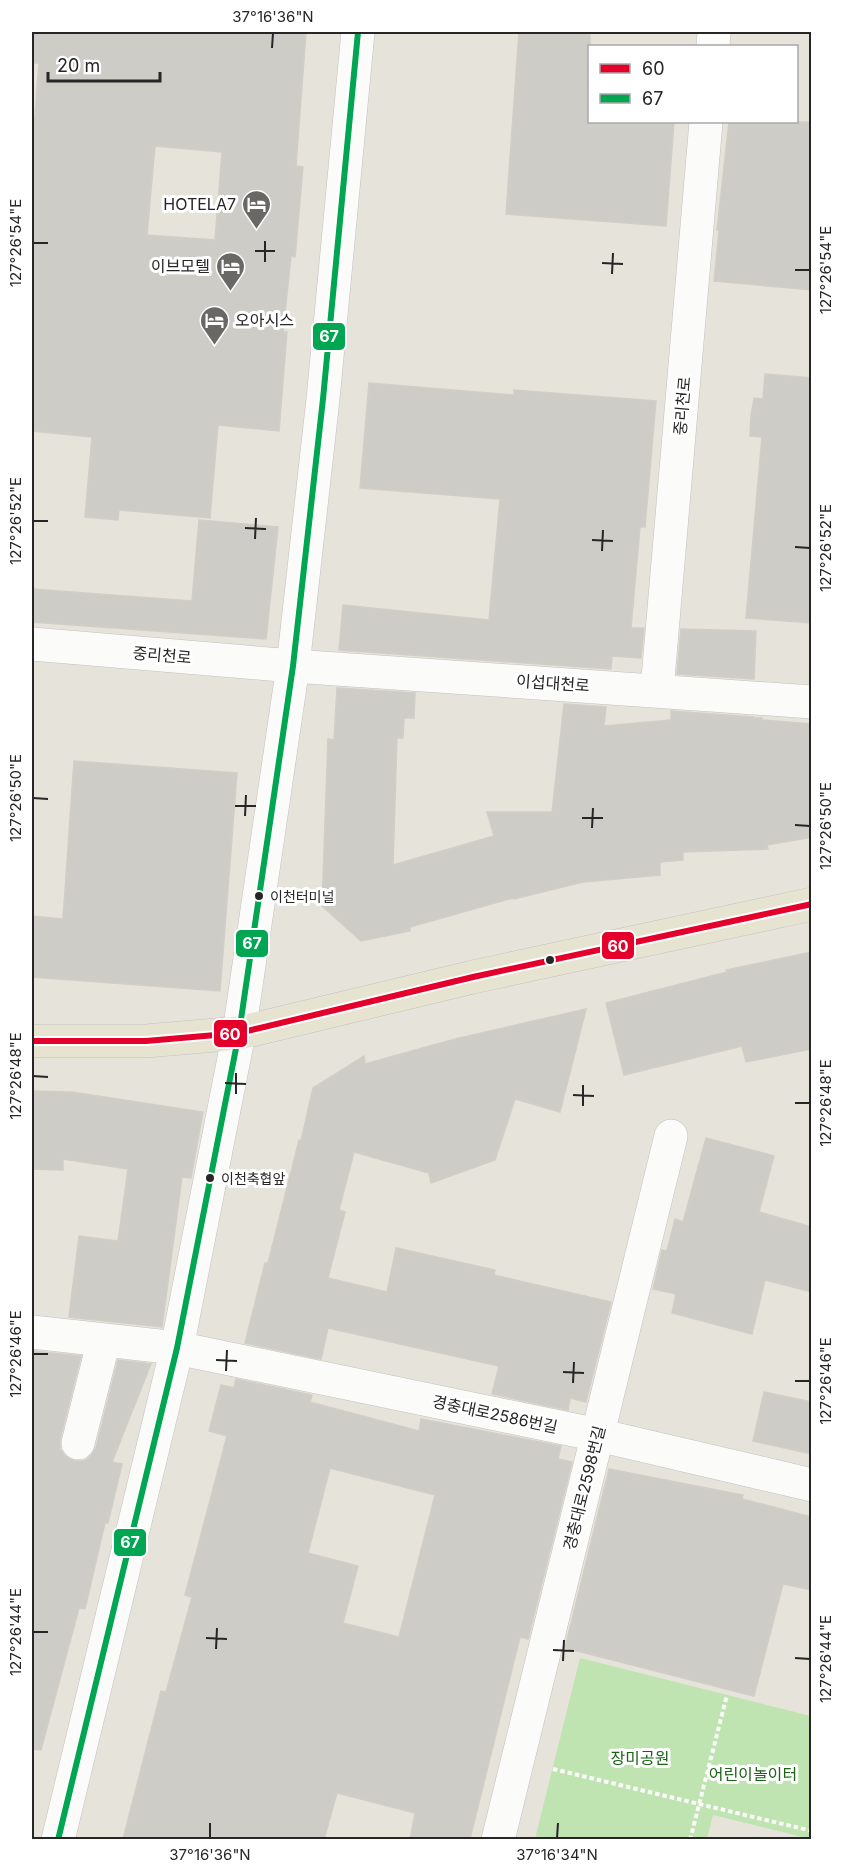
<svg xmlns="http://www.w3.org/2000/svg" width="843" height="1871" font-family="Inter,'Noto Sans KR',sans-serif">
<style>
.green{fill:#bfe4b1}
.building{fill:#ceccc7;stroke:#d1cec7;stroke-width:1.5;fill-rule:evenodd}
.lines{fill:none;stroke-linecap:round;stroke-linejoin:round}
.minor-casing{stroke:#c3c1c1;stroke-width:34}
.major-casing{stroke:#c3c1be;stroke-width:34}
.path{stroke:#fbfbf9;stroke-width:4;stroke-dasharray:4.5 3;stroke-linecap:butt}
.minor{stroke:#fbfbf9;stroke-width:33}
.major{stroke:#e6e4d1;stroke-width:33}
.bus-1-casing{stroke:#fff;stroke-width:10}
.bus-2-casing{stroke:#fff;stroke-width:10}
.bus-1{stroke:#e4002b;stroke-width:6}
.bus-2{stroke:#00a651;stroke-width:6}
.ticks{fill:none;stroke:#262626;stroke-width:2}
.bus-dot{fill:#262626;stroke:#fff;stroke-width:2}
.labels{text-anchor:middle;dominant-baseline:central;stroke-width:6;stroke-linejoin:round;paint-order:stroke}
.bus-label{font-size:14px;fill:#262626;stroke:#fff;text-anchor:start}
.poi-label{font-size:16px;fill:#262626;stroke:#fff;text-anchor:end}
.street-label{font-size:16px;fill:#262626;stroke:#fff}
.park-label{font-size:16px;fill:#196515;stroke:#fff}
.line-badge{stroke:#fff;stroke-width:2}
.badge-label{font-size:16px;text-anchor:middle;font-weight:bold;fill:#fff}
.neatline{fill:none;stroke:#262626;stroke-width:2}
.ticks-label{font-size:15px;text-anchor:middle;fill:#262626}
</style>
<rect width="100%" height="100%" fill="#e6e3da"/>
<path class="green" d="M580 1658 811 1716V1839L713 1815 707 1839H535Z"/>
<path class="building" d="M32 32H306L296 166 303 167 295 257 291 256 283 332H287L279 431 218 425 210 518 119 510 118 520 85 517 92 437 32 431V154L39 63H32ZM155 146 222 152 215 240 147 235Z
M519 32H590V122H674L666 226 506 214Z
M729 122H812V290L714 281 719 230H717Z
M765 374 812 378V623L746 618 762 437 750 436 751 416 754 398 763 399Z
M369 383 514 395V390L656 401 645 527H640L631 628H644L641 658 612 656 611 669 339 650 343 605 489 620 500 499 360 488Z
M199 520 278 527 266 639 32 622 33 589 192 601Z
M681 629 756 631 754 679 677 674Z
M337 688 415 693 414 718H404L403 738H397L393 865 494 836 487 812H552L564 704 606 707 604 726 671 720V711L753 717V718H762V720L812 724V837L767 845 768 849 683 852V860L660 862V875L583 882 514 899 513 898 410 927V931L361 941 322 906 328 739 334 740Z
M74 761 237 773 220 991 32 977V916L63 919Z
M812 952V1049L746 1062 742 1046 624 1075 606 1003 727 972 726 970Z
M586 1009 560 1112 515 1099 495 1160 431 1183 429 1173 354 1152 339 1210 345 1212 328 1278 387 1292 396 1248 495 1270 494 1275 611 1302 586 1402 570 1398 568 1410 492 1394 499 1366 328 1328 321 1359 245 1343 265 1263H268L299 1140 301 1141 313 1088 364 1056 365 1064 455 1039Z
M32 1091 72 1092 203 1112 191 1178 182 1177 162 1327 69 1317 79 1236 118 1241 128 1169 63 1159V1170L32 1169Z
M706 1138 774 1156 759 1212 812 1227V1292L765 1280 752 1334 672 1313 676 1294 653 1289 662 1250 667 1251 675 1219 683 1222Z
M32 1351 81 1356 60 1439V1449L65 1456 74 1461H84L91 1456 96 1448 118 1360 151 1364 112 1462 122 1464 108 1523H105L85 1609 79 1608 41 1750 32 1749Z
M236 1379 312 1395 310 1402 419 1431 421 1419 561 1446 558 1459 572 1462 528 1639 520 1637 470 1839H410L415 1813 337 1793 324 1839H123L161 1691 166 1692 192 1597 185 1595 227 1436 209 1431 221 1385 234 1388ZM330 1468 435 1495 399 1637 343 1623 358 1566 308 1553Z
M764 1392 812 1402V1454L753 1441Z
M609 1469 743 1495 742 1499 812 1517V1590L783 1584 754 1696 565 1648Z"/>
<g class="lines">
<defs>
<path id="minor" d="M713 46 714 32
M32 644 293 666 812 702
M657 690 706 122
M32 1332 177 1348 598 1435 812 1485
M78 1443 104 1340
M58 1840 177 1348 239 1033 293 666 323 399 358 32
M498 1840 671 1136"/>
<path id="major" d="M32 1041H146L239 1033 473 977 812 904"/>
</defs>
<use href="#minor" class="minor-casing"/>
<use href="#major" class="major-casing"/>
<path class="path" d="M553 1769 812 1831
M690 1840 727 1695"/>
<use href="#minor" class="minor"/>
<use href="#major" class="major"/>
<defs>
<path id="bus-1" d="M32 1041H146L239 1033 473 977 812 904"/>
<path id="bus-2" d="M58 1840 177 1348 239 1033 293 666 323 399 358 32"/>
</defs>
<use href="#bus-1" class="bus-1-casing"/>
<use href="#bus-2" class="bus-2-casing"/>
<use href="#bus-1" class="bus-1"/>
<use href="#bus-2" class="bus-2"/>
</g>
<path class="ticks" d="M272 48 273 33M33 243H48M255 251H275M265 262V241M602 263 623 264M795 270H810M612 274 613 253M33 521H48M245 528 266 529M255 539 256 518M592 540 613 541M795 547 810 548M602 551 603 530M33 798 48 799M235 806H256M245 816 246 795M582 818H603M795 825 810 826M592 828 593 808M33 1076 48 1077M225 1083 246 1084M236 1094V1073M573 1095 594 1096M795 1103H810M583 1106V1085M33 1354H48M216 1360 237 1361M226 1371 227 1350M563 1372 584 1373M795 1381H810M573 1383 574 1362M33 1632H48M206 1638 227 1639M216 1649 217 1628M553 1650 574 1651M795 1658 810 1659M563 1661 564 1640M210 1838V1823M557 1838 558 1823"/>
<defs>
<symbol id="hotel-pin" viewBox="-11 -11 22 30"><path d="M0 17L-7.5 6A9.5 9.5 0 1 1 7.5 6Z" fill="#696865" stroke="#fff"/><path d="M-6-4.5h1.5V1H6V5H4.5V3h-9V5H-6ZM-4 0a1.8 1.8 0 1 1 3.6 0ZM.5 0V-2.5h3Q6-2.5 6 0Z" fill="#fff"/></symbol>
</defs>
<g fill-rule="evenodd">
<use href="#hotel-pin" x="240" y="188" width="33" height="45"/>
<use href="#hotel-pin" x="214" y="250" width="33" height="45"/>
<use href="#hotel-pin" x="198" y="304" width="33" height="45"/>
</g>
<g class="bus-dot">
<circle cx="259" cy="896" r="5"/>
<circle cx="550" cy="960" r="5"/>
<circle cx="210" cy="1178" r="5"/>
</g>
<g class="labels">
<g class="bus-label">
<text x="270" y="896">이천터미널</text>
<text x="221" y="1178">이천축협앞</text>
</g>
<g class="poi-label">
<text x="236" y="204">HOTELA7</text>
<text x="210" y="266">이브모텔</text>
<text x="235" y="320" text-anchor="start">오아시스</text>
</g>
<g class="street-label">
<text transform="translate(682 406) rotate(-85)">중리천로</text>
<text transform="translate(162 655) rotate(5)">중리천로</text>
<text transform="translate(553 683) rotate(4)">이섭대천로</text>
<text transform="translate(495 1414) rotate(12)">경충대로2586번길</text>
<text transform="translate(584 1488) rotate(-76)">경충대로2598번길</text>
</g>
<g class="park-label">
<text x="640" y="1758">장미공원</text>
<text x="753" y="1774">어린이놀이터</text>
</g>
</g>
<g class="line-badge">
<rect x="312" y="322" width="34" height="29" rx="6" fill="#00a651"/>
<rect x="235" y="929" width="34" height="29" rx="6" fill="#00a651"/>
<rect x="601" y="931" width="34" height="29" rx="6" fill="#e4002b"/>
<rect x="213" y="1019" width="35" height="29" rx="6" fill="#e4002b"/>
<rect x="113" y="1528" width="34" height="29" rx="6" fill="#00a651"/>
</g>
<g class="badge-label">
<text x="329" y="342">67</text>
<text x="252" y="949">67</text>
<text x="618" y="952">60</text>
<text x="230" y="1040">60</text>
<text x="130" y="1548">67</text>
</g>
<rect width="843" height="1871" fill="none" stroke="#ffffff" stroke-width="66"/>
<rect x="588" y="45" width="210" height="78" fill="#ffffff" stroke="#a8a8a8" stroke-width="1.5"/>
<rect x="600" y="64" width="30" height="9" fill="#e4002b" stroke="#a8a8a8" stroke-width="1.5"/>
<text x="642" y="75" font-size="18" fill="#262626">60</text>
<rect x="600" y="94" width="30" height="9" fill="#00a651" stroke="#a8a8a8" stroke-width="1.5"/>
<text x="642" y="105" font-size="18" fill="#262626">67</text>
<path d="M48 72v9h112v-9" fill="none" stroke="#262626" stroke-width="3"/>
<text x="57" y="72" font-size="18" fill="#262626" stroke="#ffffff" stroke-width="4.5" paint-order="stroke">20 m</text>
<rect x="33" y="33" width="777" height="1805" class="neatline"/>
<g class="ticks-label">
<text x="273" y="22">37°16'36"N</text>
<text transform="translate(16 243) rotate(-90)" y="5">127°26'54"E</text>
<text transform="translate(826 270) rotate(-90)" y="5">127°26'54"E</text>
<text transform="translate(16 521) rotate(-90)" y="5">127°26'52"E</text>
<text transform="translate(826 548) rotate(-90)" y="5">127°26'52"E</text>
<text transform="translate(16 798) rotate(-90)" y="5">127°26'50"E</text>
<text transform="translate(826 826) rotate(-90)" y="5">127°26'50"E</text>
<text transform="translate(16 1076) rotate(-90)" y="5">127°26'48"E</text>
<text transform="translate(826 1103) rotate(-90)" y="5">127°26'48"E</text>
<text transform="translate(16 1354) rotate(-90)" y="5">127°26'46"E</text>
<text transform="translate(826 1381) rotate(-90)" y="5">127°26'46"E</text>
<text transform="translate(16 1632) rotate(-90)" y="5">127°26'44"E</text>
<text transform="translate(826 1659) rotate(-90)" y="5">127°26'44"E</text>
<text x="210" y="1860">37°16'36"N</text>
<text x="557" y="1860">37°16'34"N</text>
</g>
</svg>
